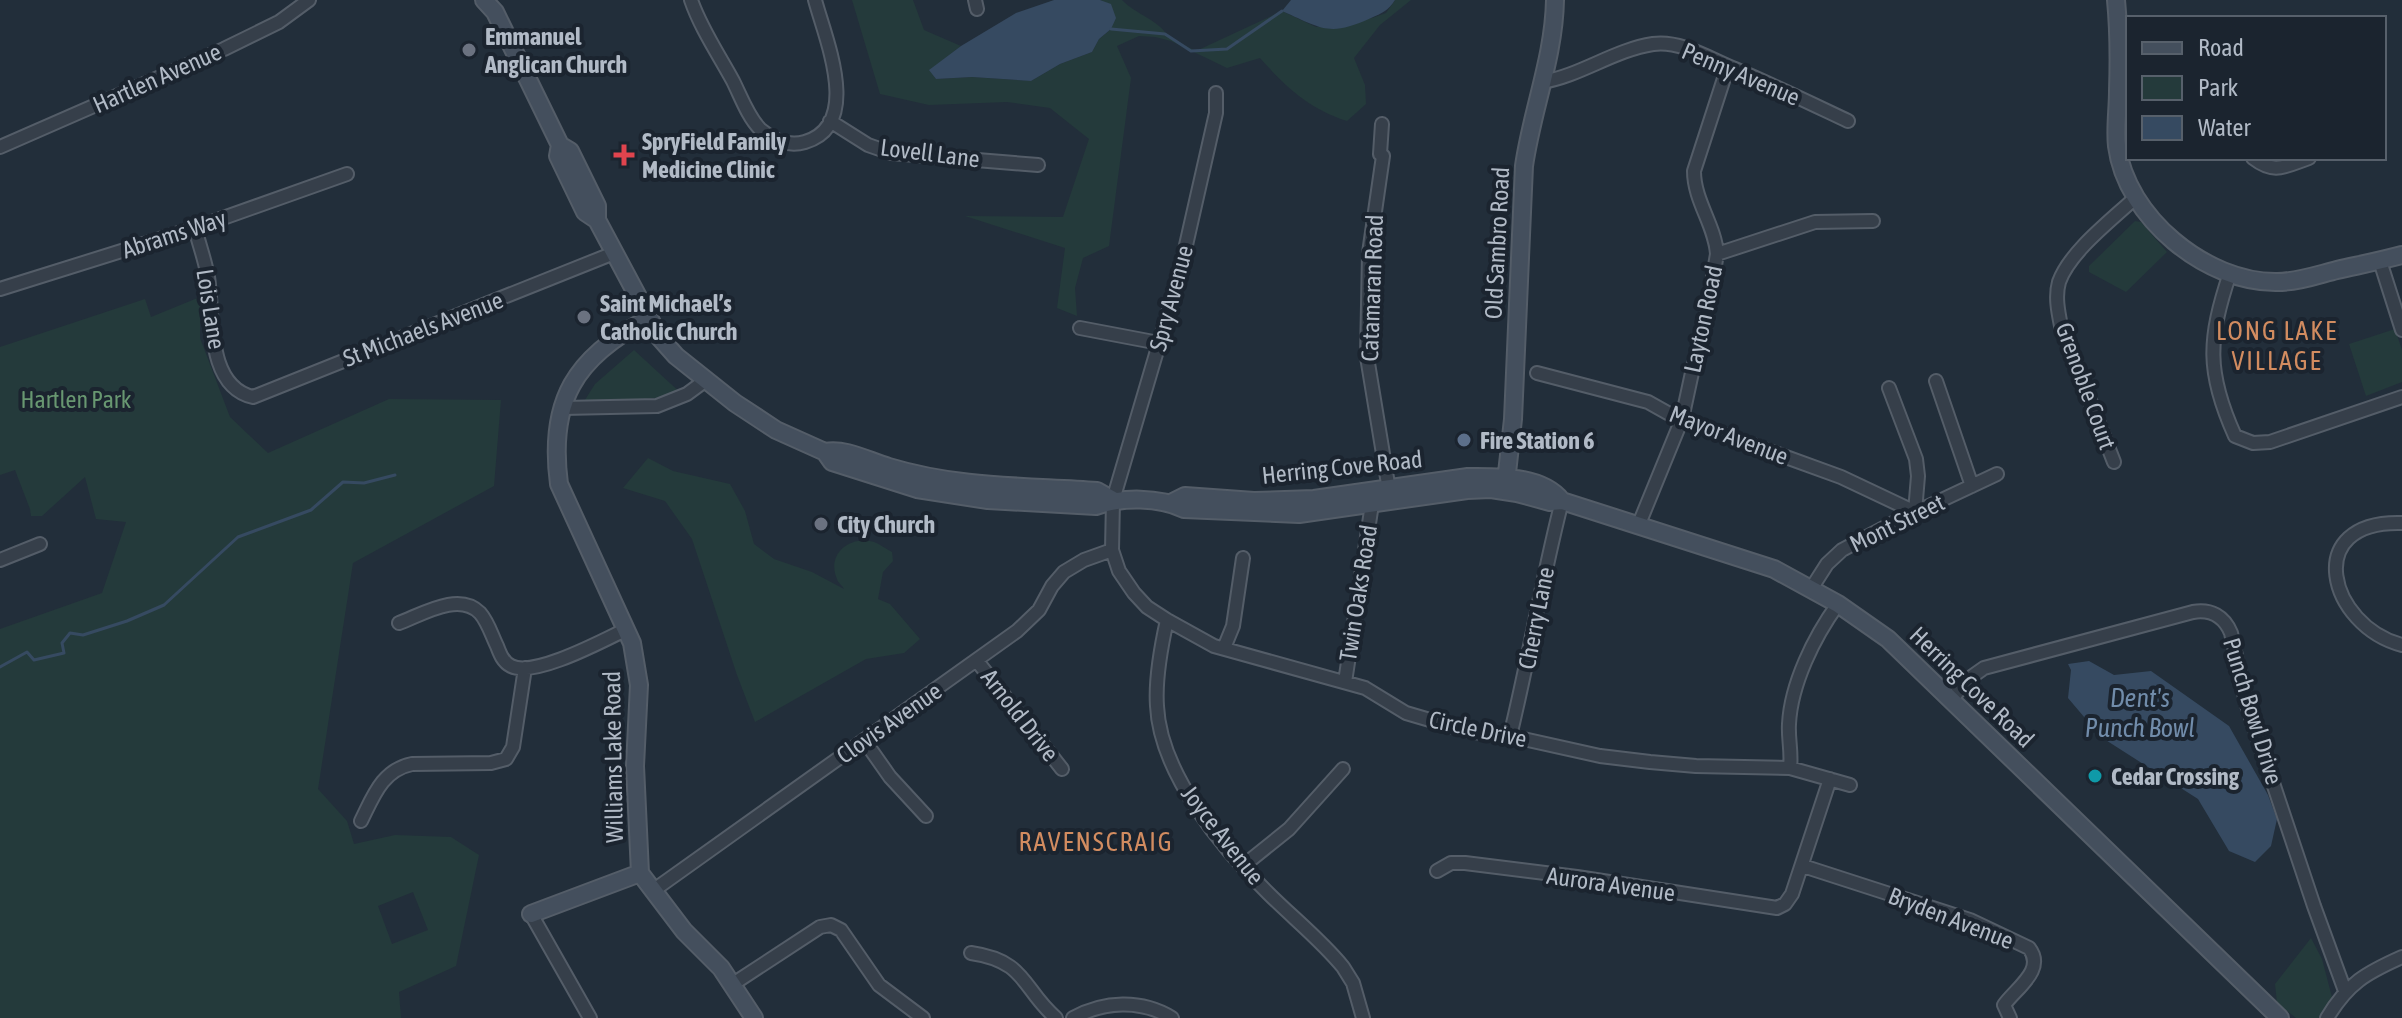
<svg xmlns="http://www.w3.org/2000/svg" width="2402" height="1018" font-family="'Asap Condensed',sans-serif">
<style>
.green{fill:#243a3b;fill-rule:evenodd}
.water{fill:#364a61}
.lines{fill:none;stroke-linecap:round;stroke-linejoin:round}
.stream{stroke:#364a61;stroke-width:3}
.street-casing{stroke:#545d68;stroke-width:16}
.secondary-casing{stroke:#545d68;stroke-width:20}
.street{stroke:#363f4a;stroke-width:12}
.secondary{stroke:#444f5d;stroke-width:16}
.worship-dot{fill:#6b7280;stroke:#1b242f;stroke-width:3}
.health-dot{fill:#e0444e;stroke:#1b242f;stroke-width:3}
.service-dot{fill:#5c6f8a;stroke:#1b242f;stroke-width:3}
.culture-dot{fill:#0f9aa8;stroke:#1b242f;stroke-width:3}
.labels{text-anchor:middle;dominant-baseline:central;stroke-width:8;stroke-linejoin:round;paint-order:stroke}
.poi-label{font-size:24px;font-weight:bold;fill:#b1bac6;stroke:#1b242f;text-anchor:start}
.street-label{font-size:24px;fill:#b1bac6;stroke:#1b242f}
.park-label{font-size:24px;fill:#689771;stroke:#1b242f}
.neighbourhood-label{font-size:26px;letter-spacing:2px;fill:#d28c60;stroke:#1b242f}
.water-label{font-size:26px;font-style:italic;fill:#718caa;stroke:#1b242f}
</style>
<rect width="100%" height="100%" fill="#222e3a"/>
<path class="green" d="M852 0H913L924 30 961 46 930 70 936 79 972 77 1031 81 1060 64 1092 52 1099 39 1111 29V5L1100 0H1122C1135 14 1161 21 1168 37L1196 51 1282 11 1316 27 1372 18 1386 13 1395 0H1411L1380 25 1354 58 1365 85 1366 104 1347 121C1308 108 1287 88 1260 58L1227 68 1171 41 1155 37 1139 36 1117 46 1131 78 1109 246 1083 258 1075 288 1077 316 1057 308 1065 248 965 216 1063 217 1089 139 1050 108 1007 102 929 105 880 94Z
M2135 221 2141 222 2167 252 2126 292 2089 272V266Z
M200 297V338L230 417 268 453 389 399 501 400 494 486 353 563 318 789 347 821 354 844 395 835 451 837 479 855 456 966 399 992 401 1018H0V629L102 593 126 522 96 519 85 477 42 516H31L30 509 15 470 0 475V347L145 299 151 317ZM413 892 428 930 392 944 378 906Z
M2395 329 2402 350V382L2366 396 2349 344Z
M634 350 684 396 583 403 595 384Z
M648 458 673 471 730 484 745 511 754 544 774 559 812 572 844 589C842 585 838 583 837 579 826 554 850 535 874 542 880 544 886 549 892 552L893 561 883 572 878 599 890 604 920 639 904 653 866 659 755 722 737 675 692 539 665 501 623 488Z
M2311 938 2322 959 2333 1001 2322 1018H2296L2277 1003 2275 984Z"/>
<path class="water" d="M1054 0H1100L1111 4 1116 18 1111 29 1099 39 1092 52 1060 64 1031 81 972 77 936 79 929 70 961 46 1016 13Z
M1291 0H1395C1388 11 1382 13 1371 18 1329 37 1323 29 1282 11Z
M2089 661 2114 675 2151 671 2229 726 2268 795 2277 819 2271 846 2255 862 2229 851 2198 799 2101 737 2068 698 2071 670 2068 664Z"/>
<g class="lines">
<path class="stream" d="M1111 29 1165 34 1191 51 1227 49 1282 11
M0 667 27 652 34 660 64 653 62 643 70 633 83 635 127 621 164 605 238 537 311 510 343 482 364 483 395 475"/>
<defs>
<path id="street" d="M691 0C701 29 719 55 733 81 741 97 748 117 760 129 773 140 788 147 805 142 863 125 825 38 815 0
M975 0 977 9
M1542 82C1580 76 1614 50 1653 44 1681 40 1710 59 1735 69 1773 85 1810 103 1848 121
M1216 93V113L1179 276 1113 500 1112 550 1119 571 1134 593 1147 607 1167 620 1214 646 1365 688 1406 713 1464 730 1490 735 1510 736 1600 756 1650 762 1696 766 1790 768 1850 785
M830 121 868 145 891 153 1038 165
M1382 124 1380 154 1383 156 1369 253 1367 357 1390 496
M0 147 224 49 279 22 309 0
M2253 158C2275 175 2285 166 2309 158
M195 228C199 244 205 260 208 277 214 313 205 386 253 397L614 253
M1717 254 1815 222 1873 221
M2380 261 2402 330
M2230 273C2208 339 2206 372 2235 436L2253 443 2270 442 2402 397
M0 289 195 228 347 174
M1080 328 1159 343
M1537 373 1648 402 1673 416 1841 477 1915 512
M1936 381 1972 486
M1889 388 1916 459 1918 476 1915 512
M563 408 657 406 687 394 706 380
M2114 462 2061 326C2058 311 2055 296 2059 282 2070 251 2113 219 2136 197
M2402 523C2300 520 2329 626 2402 645
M1639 524 1682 419 1693 368 1704 329 1717 254C1715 225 1694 201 1694 171L1728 66
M0 560 40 544
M1811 589 1827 564 1842 550 1893 523 1997 474
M1167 620C1161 647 1155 678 1157 706 1160 773 1222 848 1268 893 1293 918 1321 940 1343 967L1353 983 1363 1018
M399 623C421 615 459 591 480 613 488 622 492 636 497 646 500 654 503 662 511 666 534 678 604 640 627 629
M1224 648 1233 626 1243 558
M977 661 1062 769
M1345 682 1372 504
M1952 699 1967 680 1984 668 2193 612C2211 609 2224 616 2231 633L2246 702 2314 906 2345 991
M1510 736C1529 658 1542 579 1562 501
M864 740 890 777 926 816
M1790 768C1792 752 1788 739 1789 724 1791 684 1814 637 1838 604
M361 821C373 797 382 770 412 764L491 763 506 759 513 747 525 668
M1243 866 1289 829 1343 769
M1803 866 1970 920 2029 948C2046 970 2016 988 2004 1005L2010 1018
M1437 871 1451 863H1465L1577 877 1777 908 1785 904 1792 894 1830 779
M654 890 1017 631 1039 610 1052 586 1064 572 1084 560 1112 550
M531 914 590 1018
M971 953C1027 961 1022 989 1056 1018
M733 984 820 927 831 925 841 930 879 985 923 1018
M1073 1018C1104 1001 1141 999 1172 1018
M2327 1018C2348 983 2366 973 2402 957"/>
<path id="secondary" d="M484 0 495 12 560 145 558 156 585 212 597 220 660 338 676 356 735 403 776 430 825 452 832 462 917 489 988 500 1096 506C1122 497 1159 497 1184 509L1299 514 1467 490 1491 489 1517 493 1550 502 1562 501 1774 569 1838 604 1888 639 2280 1018
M2116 0C2119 31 2119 61 2118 91 2118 109 2115 129 2117 146 2126 217 2206 283 2277 282 2297 282 2317 275 2337 270 2359 265 2380 261 2402 255
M560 145 570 151 597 206V220
M648 319C575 357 548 401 559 484L632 643 639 685 635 766 640 873 684 931 721 968 754 1018
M825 452C846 448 868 461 889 467 958 488 1027 486 1097 491L1113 500
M1505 491 1513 419 1524 166C1532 110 1554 57 1555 0
M1171 503 1185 496 1254 501 1314 499 1468 477C1497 477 1542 475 1562 501
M531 914 640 873"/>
</defs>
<use href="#street" class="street-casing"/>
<use href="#secondary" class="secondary-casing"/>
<use href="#street" class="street"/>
<use href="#secondary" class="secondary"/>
</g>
<g class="worship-dot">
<circle cx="469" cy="50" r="8"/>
<circle cx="584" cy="317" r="8"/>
<circle cx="821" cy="524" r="8"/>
</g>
<path class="health-dot" d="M620 143h8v8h8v8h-8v8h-8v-8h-8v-8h8z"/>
<circle class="service-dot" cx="1464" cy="440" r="8"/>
<circle class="culture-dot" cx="2095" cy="776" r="8"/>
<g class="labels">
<g class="poi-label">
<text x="485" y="36">Emmanuel<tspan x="485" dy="28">Anglican Church</tspan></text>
<text x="642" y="141">SpryField Family<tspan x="642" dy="28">Medicine Clinic</tspan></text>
<text x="600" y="303">Saint Michael’s<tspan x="600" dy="28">Catholic Church</tspan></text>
<text x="1480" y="440">Fire Station 6</text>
<text x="837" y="524">City Church</text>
<text x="2111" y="776">Cedar Crossing</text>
</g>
<g class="street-label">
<text transform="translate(1741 74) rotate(23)">Penny Avenue</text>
<text transform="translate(157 78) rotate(-24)">Hartlen Avenue</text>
<text transform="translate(930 153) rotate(7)">Lovell Lane</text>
<text transform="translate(174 234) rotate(-18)">Abrams Way</text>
<text transform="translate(1497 243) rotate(-87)">Old Sambro Road</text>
<text transform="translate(1372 288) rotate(-88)">Catamaran Road</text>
<text transform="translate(1171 298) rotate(-75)">Spry Avenue</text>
<text transform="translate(211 309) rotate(81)">Lois Lane</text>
<text transform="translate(1703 319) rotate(-78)">Layton Road</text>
<text transform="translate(423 329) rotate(-21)">St Michaels Avenue</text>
<text transform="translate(2086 386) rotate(70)">Grenoble Court</text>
<text transform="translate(1729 435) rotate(21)">Mayor Avenue</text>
<text transform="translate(1342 467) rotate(-6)">Herring Cove Road</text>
<text transform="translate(1897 523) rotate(-26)">Mont Street</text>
<text transform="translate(1358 593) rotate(-81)">Twin Oaks Road</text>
<text transform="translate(1536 618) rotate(-79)">Cherry Lane</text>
<text transform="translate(1972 687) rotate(44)">Herring Cove Road</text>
<text transform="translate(2253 711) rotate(73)">Punch Bowl Drive</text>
<text transform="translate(1020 715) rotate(52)">Arnold Drive</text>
<text transform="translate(889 723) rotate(-35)">Clovis Avenue</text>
<text transform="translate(1478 729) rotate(12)">Circle Drive</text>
<text transform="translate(613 757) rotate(-91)">Williams Lake Road</text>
<text transform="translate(1223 835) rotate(52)">Joyce Avenue</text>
<text transform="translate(1611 884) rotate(8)">Aurora Avenue</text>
<text transform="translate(1951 918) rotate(21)">Bryden Avenue</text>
</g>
<g class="park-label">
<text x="76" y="399">Hartlen Park</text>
</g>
<g class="neighbourhood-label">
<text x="2277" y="331">LONG LAKE<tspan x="2277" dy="30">VILLAGE</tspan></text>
<text x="1096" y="842">RAVENSCRAIG</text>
</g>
<g class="water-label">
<text x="2140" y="698">Dent's<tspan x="2140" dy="30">Punch Bowl</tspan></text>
</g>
</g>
<rect x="2126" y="16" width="260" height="144" fill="#1b242f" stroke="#57606b" stroke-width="2"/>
<rect x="2142" y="42" width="40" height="12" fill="#444f5d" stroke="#57606b" stroke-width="2"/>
<text x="2198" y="56" font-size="24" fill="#b1bac6">Road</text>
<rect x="2142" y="76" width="40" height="24" fill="#243a3b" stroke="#57606b" stroke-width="2"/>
<text x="2198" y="96" font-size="24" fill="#b1bac6">Park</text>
<rect x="2142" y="116" width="40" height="24" fill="#364a61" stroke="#57606b" stroke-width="2"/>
<text x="2198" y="136" font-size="24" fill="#b1bac6">Water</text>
</svg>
